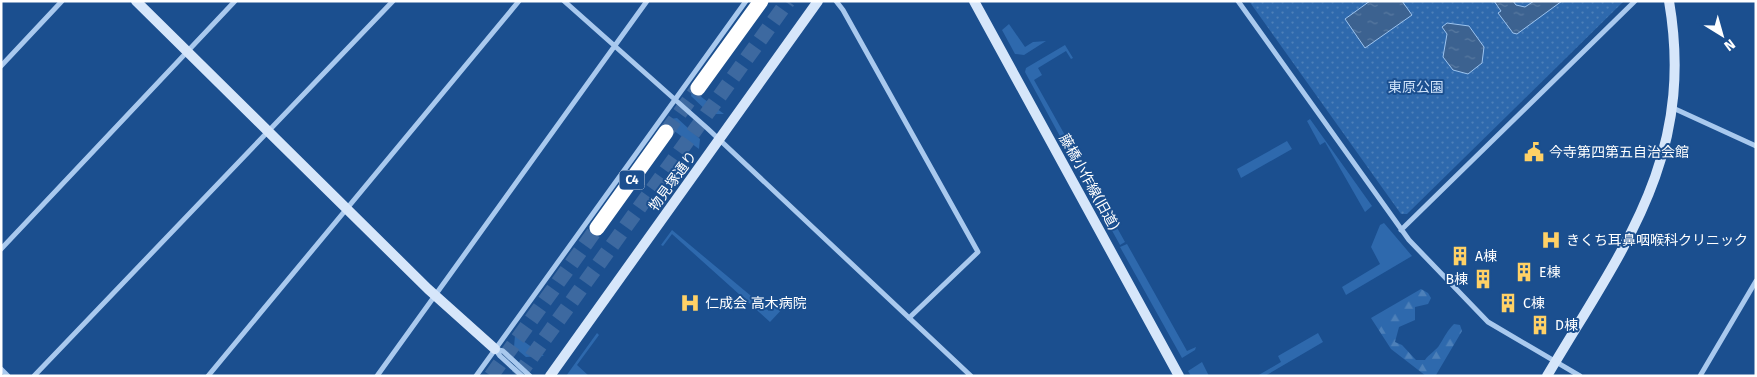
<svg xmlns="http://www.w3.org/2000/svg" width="1757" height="377" font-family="'Fira Sans','Noto Sans JP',sans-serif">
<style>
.grass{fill:#2e69ad}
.forest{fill:url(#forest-firs)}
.park{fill:url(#park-dots)}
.water{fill:url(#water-ripples);stroke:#9cc4f0}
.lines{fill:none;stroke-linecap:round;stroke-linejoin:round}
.highway-tunnel{stroke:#3d69a0;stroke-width:15;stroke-dasharray:15 8;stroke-linecap:butt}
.street{stroke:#a9c9ee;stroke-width:5}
.secondary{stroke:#d6e6fa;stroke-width:10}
.highway{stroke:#fff;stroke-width:15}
.labels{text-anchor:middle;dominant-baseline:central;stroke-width:4;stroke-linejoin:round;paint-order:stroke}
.shield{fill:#1b4f8f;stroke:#bbcadd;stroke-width:1}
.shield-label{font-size:12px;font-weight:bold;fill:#fff}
.park-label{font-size:14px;fill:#cfe3fa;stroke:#1b4f8f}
.poi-label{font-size:14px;fill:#fff;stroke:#1b4f8f;text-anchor:start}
.street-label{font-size:14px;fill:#fff;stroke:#1b4f8f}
</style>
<defs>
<pattern id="forest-firs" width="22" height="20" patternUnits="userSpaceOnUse" patternTransform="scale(1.25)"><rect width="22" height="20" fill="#2e69ad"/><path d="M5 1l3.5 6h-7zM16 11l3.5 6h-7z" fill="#4d80b9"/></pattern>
<pattern id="park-dots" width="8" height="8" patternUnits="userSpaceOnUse" patternTransform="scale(1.25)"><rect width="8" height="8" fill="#2e69ad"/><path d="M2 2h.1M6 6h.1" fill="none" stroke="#4d80b9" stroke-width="1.8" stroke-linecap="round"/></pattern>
<pattern id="water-ripples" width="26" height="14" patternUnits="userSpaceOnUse" patternTransform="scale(1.25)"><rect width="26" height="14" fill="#3c6290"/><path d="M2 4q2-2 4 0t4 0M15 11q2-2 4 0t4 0" fill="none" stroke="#597aa1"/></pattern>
</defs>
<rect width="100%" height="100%" fill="#1b4f8f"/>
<path class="grass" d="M1009 24 1025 47 1033 42 1046 41 1024 55 1015 54 1002 30Z
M1065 45 1073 58 1071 59 1066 51 1038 68 1042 75 1034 80 1098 194 1093 197 1025 72 1026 68Z
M692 90 724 114H710L691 96Z
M677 118 700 139 699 149 666 125 670 119Z
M1310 119 1372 206 1365 212 1325 142 1320 145 1307 121Z
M1287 141 1292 149 1241 178 1237 169Z
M1105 206 1125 242 1120 245 1100 209Z
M1384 223 1412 256 1346 295 1342 287 1380 264 1371 247 1380 225Z
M672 230 769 311 779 300 785 306 770 322 672 234 663 246 661 245Z
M1127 244 1187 351 1196 347 1195 350 1182 358 1120 247Z
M597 333 599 335 577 365 589 376H566Z
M1318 333 1323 342 1265 376H1257L1281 362 1278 356Z
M515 335 544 356 526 357 514 347Z
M1202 362 1209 376H1191L1188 371Z"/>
<path class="forest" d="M1421 289 1428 293 1431 298 1428 304 1415 307V320L1399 327 1395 342 1402 345 1416 360H1425C1429 354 1437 350 1440 344 1445 336 1447 331 1454 324L1460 325 1462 331 1436 375 1426 376 1391 349 1371 318Z"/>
<path class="park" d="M1249 1H1624L1407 214H1401Z"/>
<path class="water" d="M1370 1H1402L1412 15 1365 48 1345 19Z
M1494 1H1513L1516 5 1525 7 1534 1H1562L1517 34 1513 33 1498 13 1501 11Z
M1447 23 1469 26 1484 47 1482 63 1468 74 1453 70 1443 57 1447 34 1442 27Z"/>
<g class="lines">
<path class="highway-tunnel" d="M666 132 698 88
M491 376 597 228
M518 376 788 1"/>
<path class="street" d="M564 1 707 128 971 376
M836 1 843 10 978 252 909 318
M1238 1 1409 240 1488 322 1580 376
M1 66 62 1
M1673 108 1756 146
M1401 230 1635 1
M1 249 235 1
M495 349 503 351 530 376
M495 349 500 356 522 376
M1 369 8 376
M34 376 393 1
M208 376 519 1
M377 376 647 1
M476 376 746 1
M1700 376 1756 281"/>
<path class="secondary" d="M136 1 428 289 495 349
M974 1 1179 376
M550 376 818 1
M1547 376C1622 249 1696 158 1669 1"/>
<path class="highway" d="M698 88 761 1
M597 228 666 132"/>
</g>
<defs>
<symbol id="civic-bare" viewBox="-9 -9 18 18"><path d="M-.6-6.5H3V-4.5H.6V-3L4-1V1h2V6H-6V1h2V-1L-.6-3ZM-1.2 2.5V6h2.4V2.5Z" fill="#ffd166" stroke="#1b4f8f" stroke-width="2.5" paint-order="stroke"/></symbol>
<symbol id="hospital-bare" viewBox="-9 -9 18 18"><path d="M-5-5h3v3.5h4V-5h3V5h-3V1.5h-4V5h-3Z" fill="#ffd166" stroke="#1b4f8f" stroke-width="2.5" paint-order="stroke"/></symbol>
<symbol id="building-bare" viewBox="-9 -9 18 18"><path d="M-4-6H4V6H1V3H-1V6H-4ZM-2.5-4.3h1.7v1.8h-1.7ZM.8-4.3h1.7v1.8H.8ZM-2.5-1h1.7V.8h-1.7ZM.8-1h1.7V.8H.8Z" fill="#ffd166" stroke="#1b4f8f" stroke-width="2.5" paint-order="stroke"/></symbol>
</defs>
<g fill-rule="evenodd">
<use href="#civic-bare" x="1520" y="138" width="28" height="28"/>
<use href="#hospital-bare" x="1537" y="226" width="28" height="28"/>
<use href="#building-bare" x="1446" y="242" width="28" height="28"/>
<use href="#building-bare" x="1510" y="258" width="28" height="28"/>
<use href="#building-bare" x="1469" y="265" width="28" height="28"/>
<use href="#hospital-bare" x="676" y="289" width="28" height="28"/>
<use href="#building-bare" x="1494" y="289" width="28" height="28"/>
<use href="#building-bare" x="1526" y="311" width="28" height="28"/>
</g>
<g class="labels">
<rect class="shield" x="619.5" y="170.5" width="25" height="19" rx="4"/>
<g class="shield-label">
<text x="632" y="180">C4</text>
</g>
<g class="park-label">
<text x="1416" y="87">東原公園</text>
</g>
<g class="poi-label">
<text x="1549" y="152">今寺第四第五自治会館</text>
<text x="1566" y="240">きくち耳鼻咽喉科クリニック</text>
<text x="1475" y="256">A棟</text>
<text x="1539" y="272">E棟</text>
<text x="1468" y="279" text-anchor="end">B棟</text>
<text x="705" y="303">仁成会 高木病院</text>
<text x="1523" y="303">C棟</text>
<text x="1555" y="325">D棟</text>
</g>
<g class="street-label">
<text transform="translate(673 181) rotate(-54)">物見塚通り</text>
<text transform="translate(1089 182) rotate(61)">藤橋小作線(旧道)</text>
</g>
</g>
<rect width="1757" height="377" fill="none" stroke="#ffffff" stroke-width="5"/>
<g transform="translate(1722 35) rotate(143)" stroke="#1b4f8f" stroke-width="4" paint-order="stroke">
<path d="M0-4L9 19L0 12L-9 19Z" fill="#ffffff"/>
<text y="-8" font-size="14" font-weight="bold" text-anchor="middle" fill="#ffffff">N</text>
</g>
</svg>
